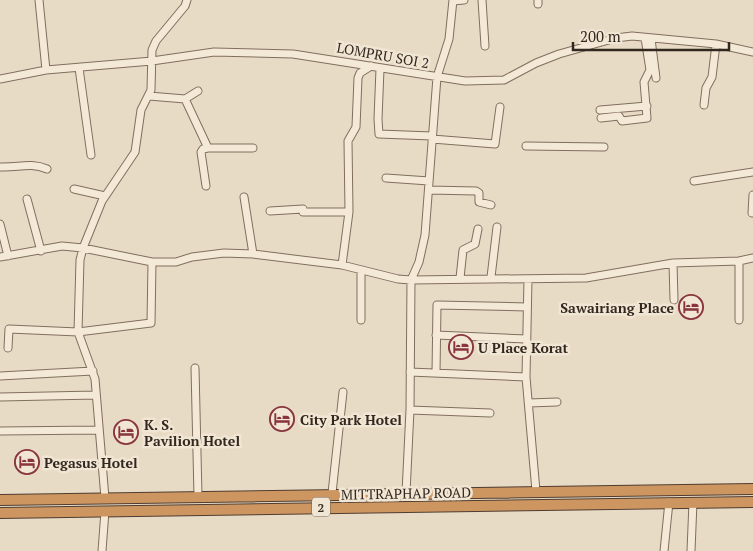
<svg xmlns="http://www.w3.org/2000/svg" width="753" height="551" font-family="'PT Serif',serif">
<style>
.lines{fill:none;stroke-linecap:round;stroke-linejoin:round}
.minor-casing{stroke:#816e5e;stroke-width:9}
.highway-casing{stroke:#4f3d31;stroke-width:12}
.minor{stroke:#f4e9d7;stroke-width:7}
.highway{stroke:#cd9661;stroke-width:10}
.labels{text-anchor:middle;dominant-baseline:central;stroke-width:5;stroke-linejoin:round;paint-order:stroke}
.shield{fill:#f1e6d4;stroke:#6c6155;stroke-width:1}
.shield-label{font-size:12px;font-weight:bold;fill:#33281f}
.street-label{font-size:14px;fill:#33281f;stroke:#f1e6d4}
.poi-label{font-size:14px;font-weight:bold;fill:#33281f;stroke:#f1e6d4;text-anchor:start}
</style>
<rect width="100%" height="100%" fill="#e8dbc5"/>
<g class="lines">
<defs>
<path id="minor" d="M39 0 46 70
M482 0 485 46
M538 0V4
M453 1 464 0
M651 39 656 78
M79 68 91 155
M380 69 378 119 379 134 432 136
M0 79 46 70 152 61 214 52 293 54 465 81 504 80 536 63 559 54 616 38 632 36 716 44 753 52
M149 96 185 99 208 148H253
M185 99 198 91
M704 105 706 88 712 77 716 44
M600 110 647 106
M601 118 619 116 622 121 647 118 644 82 650 70 645 38
M432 139 495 144 500 107
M526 146 604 147
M0 167C18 168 30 162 47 169
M386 178 429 181
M694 181 753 172
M206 186 201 152 203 149 208 148
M74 189 105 196
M429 190 476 191 479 193V202L491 205
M244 197 253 254
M27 199 41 251
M270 211 303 209
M303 212H349
M752 213 753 195
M0 224 8 256
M0 257 62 246 83 248 152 262H176L192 257 224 253 253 254 342 265 398 279 411 280 586 278 673 263 739 261 753 258
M673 263 674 300
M342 265 349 212 348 141 356 127 358 78 360 73 371 66
M491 277 497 227
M460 278 463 250 475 244 478 229
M528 279 526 377 536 491
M361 320V270
M739 320V261
M436 335 526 339
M8 348 9 329 78 332 151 323 152 262
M195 368 198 496
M410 372 526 377
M436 373 437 305 527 307
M0 376 93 371
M0 397 96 395
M529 403 557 402
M410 410 490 413
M0 431 98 430
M332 493 343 392
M406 493 410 410 411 280 419 262 425 235 437 77 449 39 453 0
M105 498 95 379 78 332 80 260 83 248 102 201 135 152 141 110 151 90 152 50 156 41 185 6 187 0
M102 551 105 511
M664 551 669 502
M691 551 693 502"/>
<path id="highway" d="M0 500 753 489
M0 513 753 502"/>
</defs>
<use href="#minor" class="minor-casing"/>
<use href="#highway" class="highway-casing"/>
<use href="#minor" class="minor"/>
<use href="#highway" class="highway"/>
</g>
<defs>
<symbol id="hotel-ring" viewBox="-11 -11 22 22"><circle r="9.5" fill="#f1e6d4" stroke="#88353c" stroke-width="1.5"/><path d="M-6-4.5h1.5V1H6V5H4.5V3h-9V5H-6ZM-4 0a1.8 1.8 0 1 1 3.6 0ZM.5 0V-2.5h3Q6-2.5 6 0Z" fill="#88353c"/></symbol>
</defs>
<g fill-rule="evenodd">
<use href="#hotel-ring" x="677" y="293" width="28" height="28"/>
<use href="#hotel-ring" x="447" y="333" width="28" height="28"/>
<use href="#hotel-ring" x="268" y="405" width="28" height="28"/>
<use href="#hotel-ring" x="112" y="418" width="28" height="28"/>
<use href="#hotel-ring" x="13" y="448" width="28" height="28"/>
</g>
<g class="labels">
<rect class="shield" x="312" y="497.5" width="18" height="19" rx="4"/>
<g class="shield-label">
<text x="321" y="507">2</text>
</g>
<g class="street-label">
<text transform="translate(383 55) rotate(10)">LOMPRU SOI 2</text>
<text transform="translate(406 493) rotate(-1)">MITTRAPHAP ROAD</text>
</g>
<g class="poi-label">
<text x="674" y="307" text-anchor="end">Sawairiang Place</text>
<text x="478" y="347">U Place Korat</text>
<text x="300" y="419">City Park Hotel</text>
<text x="144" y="424">K. S.<tspan x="144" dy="16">Pavilion Hotel</tspan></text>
<text x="44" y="462">Pegasus Hotel</text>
</g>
</g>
<path d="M573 42v8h156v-8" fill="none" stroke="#33281f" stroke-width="2.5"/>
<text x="580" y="42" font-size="15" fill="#33281f" stroke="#f1e6d4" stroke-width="4" paint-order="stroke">200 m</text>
</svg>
